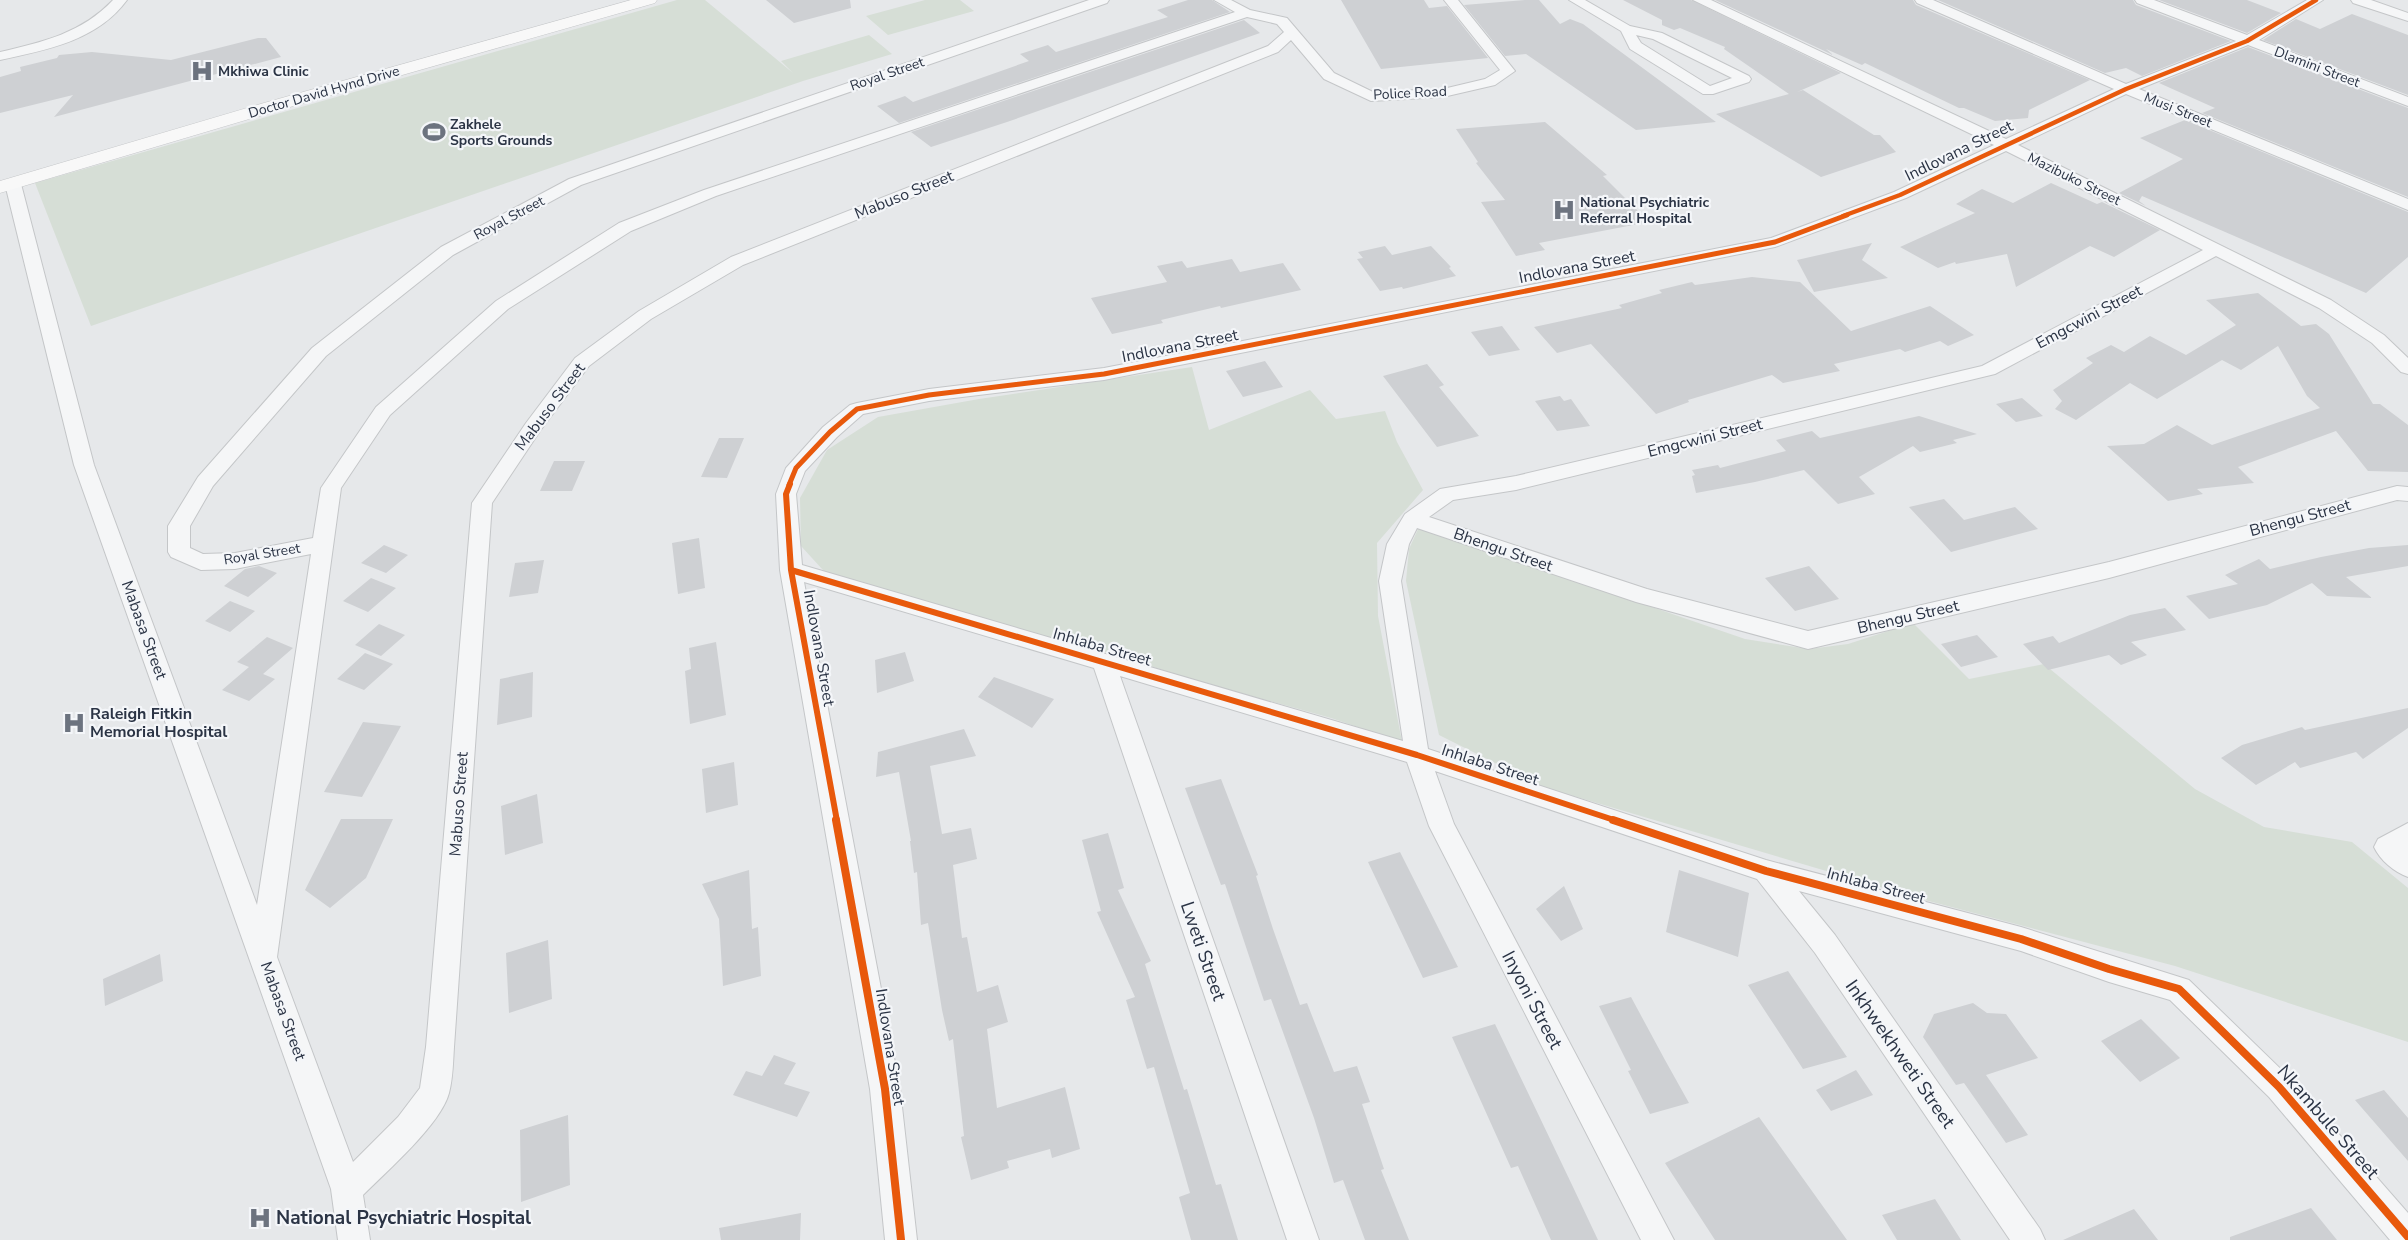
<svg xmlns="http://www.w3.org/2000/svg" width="2408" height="1240" font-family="'Nunito Sans',sans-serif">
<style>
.green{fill:#d6ded6}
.building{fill:#ced0d3}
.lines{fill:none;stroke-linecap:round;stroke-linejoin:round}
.minor-casing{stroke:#c4c6c8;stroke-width:2}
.secondary-casing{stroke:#c4c6c8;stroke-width:1}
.minor{fill:#f5f6f7;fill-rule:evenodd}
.secondary{fill:#f8f8f8;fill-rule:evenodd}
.cycleway-far3-casing{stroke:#f4f6f9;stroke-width:6}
.cycleway-far2-casing{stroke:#f4f6f9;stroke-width:8}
.cycleway-far1-casing{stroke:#f4f6f9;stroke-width:9}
.cycleway-casing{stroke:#f4f6f9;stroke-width:11}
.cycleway-far3{stroke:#e8590c;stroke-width:4.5}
.cycleway-far2{stroke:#e8590c;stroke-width:5}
.cycleway-far1{stroke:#e8590c;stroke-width:6}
.cycleway{stroke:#e8590c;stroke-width:8}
.labels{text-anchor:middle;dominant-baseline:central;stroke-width:4.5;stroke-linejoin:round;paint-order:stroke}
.far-street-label{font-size:14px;fill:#2b3445;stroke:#f4f6f9}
.far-poi-label{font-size:14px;font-weight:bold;fill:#2b3445;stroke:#f4f6f9;text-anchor:start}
.street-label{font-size:16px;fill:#2b3445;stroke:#f4f6f9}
.poi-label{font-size:16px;font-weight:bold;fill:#2b3445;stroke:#f4f6f9;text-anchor:start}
.near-street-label{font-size:19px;fill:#2b3445;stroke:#f4f6f9}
.near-poi-label{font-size:19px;font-weight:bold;fill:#2b3445;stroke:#f4f6f9;text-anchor:start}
</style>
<rect width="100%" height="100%" fill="#e6e8ea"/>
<path class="green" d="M677 0H705L793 73 781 61 869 35 892 54 803 81 91 326 35 183Z
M925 0H960L974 11 888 35 866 16Z
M1192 367 1209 430 1310 390 1336 419 1385 411 1397 442 1423 490 1377 543 1378 616 1402 742 1331 718 1194 680 1116 655 833 581 801 546 800 498 827 450 878 417 979 399Z
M1419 527 1745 639 1809 649 1848 644 1913 623 1969 679 2044 664 2195 789 2264 827 2352 842 2408 888V1042L2175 966 1921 899 1543 787 1439 735 1406 581 1409 549Z"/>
<path class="building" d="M766 0H850L851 8 794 23Z
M1188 0H1212L1230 12 899 123 877 106 905 96 913 102 1029 61 1020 54 1048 45 1056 52 1168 17 1157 10Z
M1341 0H1424L1429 8 1447 6 1488 58 1381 69Z
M1525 0H1539L1560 24 1570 19 1583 24 1716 122 1636 130 1526 54 1505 56 1464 5Z
M1623 0H1691L1841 73 1797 92 1803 90 1874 135H1880L1896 152 1821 177 1716 114 1789 94 1724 49 1725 47 1680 28 1674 30 1662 25V20Z
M1715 0H1913L1916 5 2090 80 2029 110 2028 118 1995 121 1964 108H1959L1865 63 1862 65 1826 49 1833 55Z
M1938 0H2133L2136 5 2231 41 2142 76 2126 68 2105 73Z
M2159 0H2247L2281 13 2247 33Z
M2352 14 2408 35V95L2263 40 2296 19 2320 29Z
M1244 20 1260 33 1007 122 931 147 911 132Z
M258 38H266L281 57 54 117 73 95 0 113V77L21 71 20 67 57 58 59 55 92 52 171 60Z
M2248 47 2408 108V197L2202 113 2215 108 2159 83Z
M2185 120 2408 212V257L2366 293 2142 196 2139 201 2146 206 2119 193 2183 159 2140 138Z
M1545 122 1607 175 1603 176 1649 222 1539 243 1545 250 1516 256 1481 202 1505 200 1476 163 1478 162 1456 129Z
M2051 183 2097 204 2102 202 2160 230 2114 257 2090 246 2016 287 2007 254 1956 264 1955 262 1938 268 1900 247 1975 213 1956 204 1982 189 2013 203Z
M1872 243 1862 260 1888 278 1814 292 1797 260Z
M1385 246 1392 255 1431 246 1451 267 1449 268 1456 276 1403 289 1402 287 1380 291 1357 259 1363 258 1358 252Z
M1232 259 1240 272 1283 263 1301 290 1221 308 1220 306 1161 320 1163 323 1112 334 1091 298 1167 282 1157 266 1182 261 1187 268Z
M1752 277 1800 282 1851 331 1930 306 1974 335 1948 346 1940 341 1905 352 1900 349 1834 364 1840 371 1783 383 1772 375 1688 400 1689 402 1656 414 1591 344 1557 353 1534 327 1622 308 1619 305 1662 293 1659 290 1692 282 1695 285Z
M2258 293 2301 326 2316 324 2329 334 2373 404H2380L2408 425V472L2368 471 2336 431 2238 467 2254 483 2197 489 2203 494 2168 501 2107 446 2144 444 2177 425 2212 445 2320 408 2307 396 2278 346 2241 370 2222 360 2157 399 2130 383 2076 420 2055 409 2062 401 2053 390 2093 363 2086 358 2111 345 2124 352 2150 336 2186 355 2236 325 2206 300Z
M1502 326 1520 350 1489 356 1471 332Z
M1265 361 1283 387 1243 397 1226 371Z
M1427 364 1444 385 1439 387 1479 436 1437 447 1383 376Z
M1560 396 1564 401 1571 399 1590 426 1557 431 1535 401Z
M2022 398 2043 416 2016 422 1996 404Z
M1919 416 1977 434 1953 440 1957 443 1920 452 1913 446 1859 477 1875 494 1838 504 1804 470 1755 482 1696 493 1692 476 1695 475 1692 470 1718 465 1720 468 1786 451 1776 440 1812 431 1820 438Z
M719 438H744L727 478 701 477Z
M554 461H585L572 491H540Z
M1944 499 1964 520 2015 507 2038 529 1951 552 1909 507Z
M699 538 705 588 678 594 672 543Z
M384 545 408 555 386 573 361 563Z
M2408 545V566L2346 577 2372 598 2327 596 2312 583 2267 605 2209 619 2186 596 2238 584 2225 575 2259 559 2270 569 2321 557 2369 548Z
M544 560 538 593 509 597 515 563Z
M259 566 277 573 248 597 224 586 245 569Z
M1809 566 1839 599 1795 611 1765 578Z
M371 578 396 588 368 612 343 601Z
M230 601 255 611 230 632 205 621Z
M2165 608 2186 630 2131 642 2147 655 2121 665 2109 655 2048 670 2023 644 2053 636 2059 643 2130 615Z
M379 624 405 635 381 656 355 645Z
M1977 635 1998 657 1961 667 1941 644Z
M267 637 293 648 263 674 275 679 249 701 222 690 249 667 237 662Z
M716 642 726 715 690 724 685 671 691 669 689 648Z
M905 652 914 681 877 693 875 660Z
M365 653 393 664 364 690 337 679Z
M533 672 532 717 497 725 500 679Z
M994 677 1054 699 1032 728 978 697Z
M2408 708V728L2363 759 2356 752 2300 768 2295 762 2256 785 2221 758 2242 745 2302 727 2305 730Z
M363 722 401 726 362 797 324 792Z
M964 729 976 756 930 766 942 834 971 828 977 859 953 865 962 938 967 937 977 992 998 985 1008 1022 987 1029 997 1108 1065 1087 1080 1149 1052 1158 1050 1149 1007 1161 1009 1168 971 1180 961 1137 964 1136 953 1039 949 1041 942 1010 928 923 921 925 917 872 914 873 910 841H911L899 772 876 777 878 752Z
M734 762 738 805 706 813 702 769Z
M1221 779 1258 875 1256 876 1273 929 1300 1005 1307 1003 1334 1072 1357 1066 1370 1102 1362 1104 1384 1169 1381 1170 1409 1240H1365L1343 1180 1334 1183 1314 1118 1271 999 1264 1001 1225 884 1221 885 1185 788Z
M537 794 543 843 505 855 501 806Z
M341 819H393L366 878 330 908 305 890Z
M1108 833 1124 888 1118 890 1151 961 1145 964 1184 1090 1187 1089 1216 1185 1221 1184 1238 1240H1191L1179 1197 1190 1193 1154 1067 1147 1069 1126 1000 1135 997 1097 912 1101 911 1082 840Z
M1400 852 1458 967 1423 978 1368 862Z
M749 870 752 929 758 927 761 976 723 986 719 919 702 884Z
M1679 870 1749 893 1738 957 1666 932Z
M1564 886 1583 929 1561 941 1536 909Z
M548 940 552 999 509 1013 506 953Z
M160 954 163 981 105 1006 103 979Z
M1788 971 1847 1057 1803 1069 1748 985Z
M1631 997 1665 1060 1689 1103 1650 1114 1628 1071 1631 1070 1599 1006Z
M1973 1003 1987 1013 2006 1014 2038 1058 1986 1075 2028 1135 2006 1143 1964 1083 1956 1085 1923 1037 1934 1014Z
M2141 1019 2180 1058 2140 1082 2101 1041Z
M1495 1024 1573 1187 1598 1240H1551L1518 1166 1511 1168 1452 1037Z
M774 1055 796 1063 784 1084 810 1092 797 1117 733 1095 746 1071 762 1076Z
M1856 1070 1873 1095 1831 1111 1816 1090Z
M2384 1090 2408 1118V1161L2355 1100Z
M568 1115 570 1185 521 1202 520 1130Z
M1759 1117 1847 1240H1715L1665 1163Z
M1935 1199 1961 1240H1897L1882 1215Z
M2311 1208 2337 1240H2230V1237Z
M2134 1209 2158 1240H2063Z
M801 1213 800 1240H721L719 1228Z"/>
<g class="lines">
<defs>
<path id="minor" d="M113 0H127C97 41 46 50 0 60V52C43 42 82 33 113 0Z
M1089 0H1109L1107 3 581 185 453 255 326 356 213 486 190 526V548L203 554 235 553 313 538 321 488 376 407 496 301 619 223 704 190 1235 12 1214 0H1231L1250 10 1287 18 1334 73 1373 92 1443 89 1485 79 1500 70 1444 0H1458L1515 71 1495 85 1443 97 1371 101 1324 79 1291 40 1278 52 743 265 651 319 589 366 540 431 492 503 454 1047C453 1062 453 1078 449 1093 441 1124 387 1171 363 1195L370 1240H338L331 1189 74 465 5 184 7 181H19L21 184 94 465 257 905 311 554 235 569 201 570 171 557 168 552V526L198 477 312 348 441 247 569 179ZM1247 17 1277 24 1284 32 1268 46 731 257 639 311 575 358 526 423 472 503 426 1047 420 1088 398 1117 353 1162 277 957 341 488 390 415 508 309 631 231 716 196Z
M1569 0H1585L1630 26 1662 33 1749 76 1751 79 1749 82 1713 94H1703L1630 49 1621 31ZM1636 35 1653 39 1732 78 1710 86 1641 43Z
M1693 0H1711L2006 139 2114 89 1917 3 1915 0H1933L2126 84 2236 41 2137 3 2135 0H2154L2247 35 2307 0H2323L2259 40 2408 97V106L2248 45 2139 89 2408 199V210L2126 94 2018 145 2331 300 2384 335 2408 358V374L2401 372 2372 343 2319 308 2216 256 1995 374 1516 490 1453 500 1429 517 1647 589 1808 631 2109 562 2397 486 2408 487V501L2397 500 2109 578 1808 649 1636 602 1417 528 1409 544 1401 581 1428 749 1766 860 2021 927 2189 980 2289 1077 2408 1213V1240H2390L2269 1097 2170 1000 2109 982 2021 951 1799 891 1835 935 2040 1229 2045 1240H2010L1815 953 1757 879 1435 771 1454 824 1674 1240H1641L1429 826 1407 762 1120 676 1319 1240H1287L1094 668 804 582 900 1089 917 1240H885L870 1089 780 570 776 494 786 468 823 427 850 405 857 403 929 389 1104 368 1771 238 1894 192 1994 145ZM2006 151 2203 250 1982 366 1516 476 1440 489 1405 514 1387 544 1379 581 1403 741 802 565 796 494 805 471 837 437 863 414 929 401 1104 380 1775 247 1906 198Z
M2351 0H2371L2408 13V21L2353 3Z
M2408 823V877C2394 872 2380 860 2374 847L2378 839Z"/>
<path id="secondary" d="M631 0H657L655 3 276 111 0 193V181L264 103Z"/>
</defs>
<use href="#minor" class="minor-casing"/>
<use href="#secondary" class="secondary-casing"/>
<use href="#minor" class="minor"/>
<use href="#secondary" class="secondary"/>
<defs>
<path id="cycleway-far3" d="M1843 216 1900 195 2126 89 2247 41 2316 0"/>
<path id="cycleway-far2" d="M789 485 796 468 830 432 857 409 929 395 1104 374 1775 242 1847 215"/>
<path id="cycleway-far1" d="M790 484 786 494 791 570 837 821
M791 570 1417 755 1617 821"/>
<path id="cycleway" d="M836 820 885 1089 901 1240
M1613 820 1766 871 2021 939 2109 969 2179 989 2279 1087 2408 1237"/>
</defs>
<use href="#cycleway-far3" class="cycleway-far3-casing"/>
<use href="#cycleway-far2" class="cycleway-far2-casing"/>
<use href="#cycleway-far1" class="cycleway-far1-casing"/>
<use href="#cycleway" class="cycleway-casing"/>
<use href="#cycleway-far3" class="cycleway-far3"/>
<use href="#cycleway-far2" class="cycleway-far2"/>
<use href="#cycleway-far1" class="cycleway-far1"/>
<use href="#cycleway" class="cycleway"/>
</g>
<defs>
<symbol id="hospital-bare" viewBox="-9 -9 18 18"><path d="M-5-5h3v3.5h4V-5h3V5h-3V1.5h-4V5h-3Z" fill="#6c737f" stroke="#f4f6f9" stroke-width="2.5" paint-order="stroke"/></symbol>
<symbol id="stadium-bare" viewBox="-9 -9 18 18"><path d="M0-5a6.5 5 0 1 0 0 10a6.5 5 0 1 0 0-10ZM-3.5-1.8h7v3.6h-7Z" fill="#6c737f" stroke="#f4f6f9" stroke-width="2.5" paint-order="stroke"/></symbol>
</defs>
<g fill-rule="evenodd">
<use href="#hospital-bare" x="186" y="55" width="32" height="32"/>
<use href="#stadium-bare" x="418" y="116" width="32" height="32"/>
<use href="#hospital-bare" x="1548" y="194" width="32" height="32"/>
<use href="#hospital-bare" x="58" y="707" width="32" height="32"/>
<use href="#hospital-bare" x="244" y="1202" width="32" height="32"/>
</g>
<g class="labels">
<g class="far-street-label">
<text transform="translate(2317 67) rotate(21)">Dlamini Street</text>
<text transform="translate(887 74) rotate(-19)">Royal Street</text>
<text transform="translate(324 92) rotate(-16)">Doctor David Hynd Drive</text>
<text transform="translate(1410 93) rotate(-3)">Police Road</text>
<text transform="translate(2178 110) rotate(22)">Musi Street</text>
<text transform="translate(2074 179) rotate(26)">Mazibuko Street</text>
<text transform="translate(509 218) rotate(-28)">Royal Street</text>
<text transform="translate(262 554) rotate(-9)">Royal Street</text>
</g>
<g class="far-poi-label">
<text x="218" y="71">Mkhiwa Clinic</text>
<text x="450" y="124">Zakhele<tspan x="450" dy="16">Sports Grounds</tspan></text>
<text x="1580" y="202">National Psychiatric<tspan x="1580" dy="16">Referral Hospital</tspan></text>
</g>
<g class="street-label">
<text transform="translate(1959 151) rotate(-26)">Indlovana Street</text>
<text transform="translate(904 195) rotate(-22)">Mabuso Street</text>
<text transform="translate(1577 267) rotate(-11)">Indlovana Street</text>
<text transform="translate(2089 317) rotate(-28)">Emgcwini Street</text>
<text transform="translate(1180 346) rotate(-11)">Indlovana Street</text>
<text transform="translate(550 407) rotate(-53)">Mabuso Street</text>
<text transform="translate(1705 438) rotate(-14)">Emgcwini Street</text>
<text transform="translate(2300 518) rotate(-15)">Bhengu Street</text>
<text transform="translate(1503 550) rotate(19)">Bhengu Street</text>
<text transform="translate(1908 617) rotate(-13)">Bhengu Street</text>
<text transform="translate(144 630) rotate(70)">Mabasa Street</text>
<text transform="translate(1102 647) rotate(16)">Inhlaba Street</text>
<text transform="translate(819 648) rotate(80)">Indlovana Street</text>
<text transform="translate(1490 765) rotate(18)">Inhlaba Street</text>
<text transform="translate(459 804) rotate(-86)">Mabuso Street</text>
<text transform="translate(1876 886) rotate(15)">Inhlaba Street</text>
<text transform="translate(283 1011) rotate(70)">Mabasa Street</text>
<text transform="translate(890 1047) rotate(81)">Indlovana Street</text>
</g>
<g class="poi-label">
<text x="90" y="714">Raleigh Fitkin<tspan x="90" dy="18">Memorial Hospital</tspan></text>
</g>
<g class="near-street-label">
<text transform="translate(1203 951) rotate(71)">Lweti Street</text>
<text transform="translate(1532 1000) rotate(62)">Inyoni Street</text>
<text transform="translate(1900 1054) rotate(55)">Inkhwekhweti Street</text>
<text transform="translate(2328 1122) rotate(49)">Nkambule Street</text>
</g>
<g class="near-poi-label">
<text x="276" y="1218">National Psychiatric Hospital</text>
</g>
</g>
</svg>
